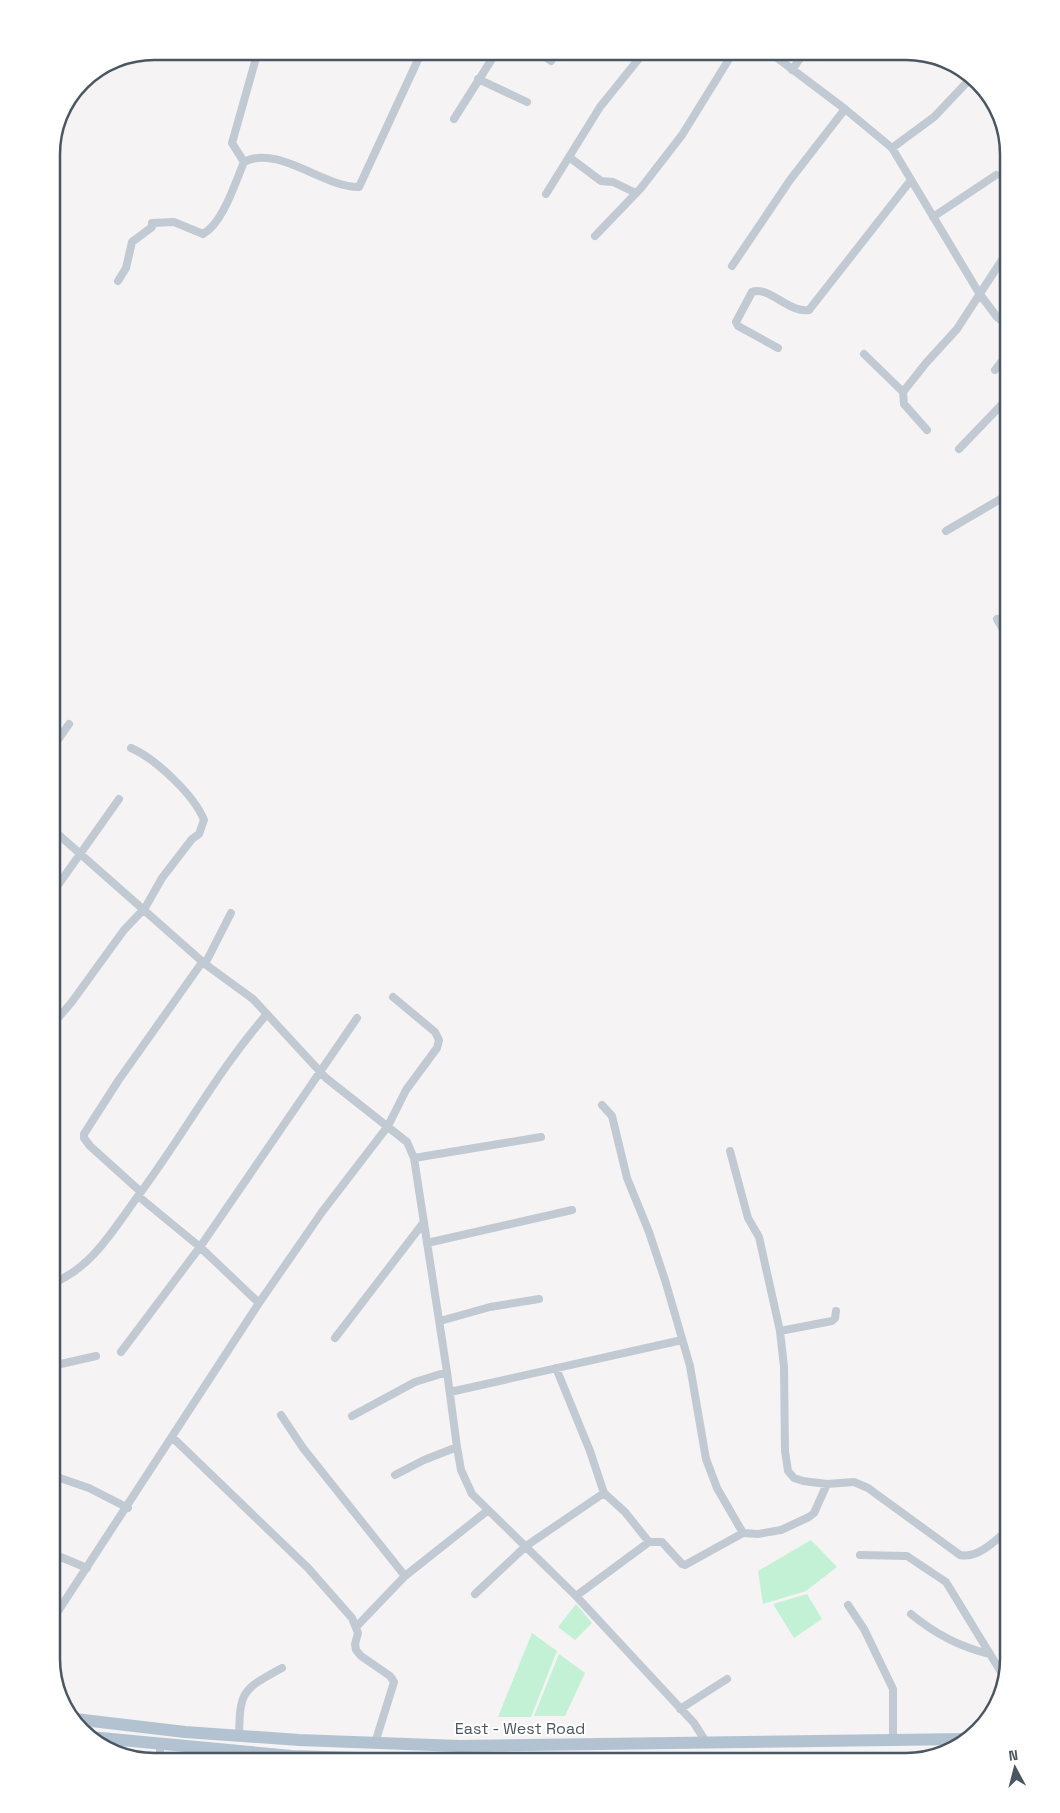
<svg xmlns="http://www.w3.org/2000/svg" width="1060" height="1813" font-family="'Space Grotesk',sans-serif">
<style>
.green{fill:#c3f1d5}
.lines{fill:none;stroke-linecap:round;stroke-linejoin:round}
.street{stroke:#c1cad2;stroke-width:8}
.primary{stroke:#b3c2d1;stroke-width:12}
.labels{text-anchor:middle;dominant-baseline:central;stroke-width:4;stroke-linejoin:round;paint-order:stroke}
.street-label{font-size:16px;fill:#4a5661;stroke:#fff}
.rim{fill:none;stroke:#4a5661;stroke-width:2.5}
</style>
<rect width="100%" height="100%" fill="#f5f3f3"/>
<path class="green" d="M811 1540 837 1567 806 1591 763 1604 758 1571Z
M807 1594 822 1619 794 1638 773 1604Z
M576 1604 592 1623 575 1640 558 1627Z
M532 1633 557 1651 531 1717H498Z
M559 1654 585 1673 565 1716H534Z"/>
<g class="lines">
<path class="street" d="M536 51 551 61
M768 51 845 109 892 148 979 293 997 317 1009 327
M792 70 805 51
M478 79 527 102
M454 119 497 51
M892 148 934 117 971 78
M569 157 601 181 613 182 636 193
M244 162 232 143 258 51
M546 194 600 107 645 51
M933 217 996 175
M595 236 641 188 682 135 734 51
M732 266 790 180 845 109
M118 281 126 268 132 242 152 227V223L174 222 203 234C223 223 235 183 244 162 278 144 324 188 359 187L422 51
M778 348 738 326 736 322 752 292C768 285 790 314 809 310L911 180
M864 354 903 392
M995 370 1009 352
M999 409 1009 418
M927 430 904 404 903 392 926 363 957 329 1009 249
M959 449 1009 397
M946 531 1009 494
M997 619 1009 640
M51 750 69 724
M51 828 205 964 253 999 326 1078 407 1142 414 1158 447 1372 457 1447 461 1470 472 1494 576 1596 694 1723 706 1742
M51 895 119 799
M205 964 231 913
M51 1026 71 1003 124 930 145 908 162 878 192 839 199 834 204 820C194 795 156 759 131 748
M602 1105 612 1116 627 1178 649 1232 665 1280 690 1366 706 1459 717 1488 743 1533
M730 1151 748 1218 759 1237 780 1331 784 1367 785 1451 788 1471 794 1478 803 1481 827 1484 854 1482 868 1488 960 1555C978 1559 996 1540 1009 1529
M414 1158 541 1137
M141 1192 90 1146 84 1138V1134L118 1081 203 961
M138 1196 200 1247 259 1303
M427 1243 572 1210
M51 1284C92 1268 113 1230 138 1196 183 1136 218 1070 267 1014
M440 1321 490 1307 539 1299
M780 1331 832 1321 835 1318 836 1311
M335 1338 424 1222
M121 1352 200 1247 357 1018
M51 1369 61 1364 96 1356
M450 1392 682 1340
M281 1415 303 1448 405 1576
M352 1416 415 1382 447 1372
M172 1437 308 1568 352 1618 358 1633 355 1644 356 1650 361 1656 390 1676 394 1682 375 1743
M51 1475 89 1488 128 1508
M395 1475 424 1460 457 1447
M604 1493 625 1512 649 1542
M51 1553 87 1568
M860 1555 907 1556 946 1582 1004 1677
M475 1594 526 1546 604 1493 590 1451 556 1368
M576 1596 649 1542H662L682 1564 685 1565 743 1533 758 1534 781 1530 809 1517 814 1513 827 1484
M848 1605 864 1629 893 1689V1739
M911 1614C935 1634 959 1647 990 1654
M51 1622 259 1303 322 1212 388 1126 406 1090 437 1048 439 1040 435 1032 393 997
M357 1626 405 1576 487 1511
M680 1709 727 1679
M239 1736C240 1690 242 1690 282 1668
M160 1762V1744
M239 1762V1752"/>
<path class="primary" d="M75 1719 185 1732 299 1740 460 1746 966 1739
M90 1737 292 1756 456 1761 918 1759"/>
</g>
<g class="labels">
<g class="street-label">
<text x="520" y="1728">East - West Road</text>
</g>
</g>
<path d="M0 0H1060V1813H0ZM154 60H906A94 94 0 0 1 1000 154V1659A94 94 0 0 1 906 1753H154A94 94 0 0 1 60 1659V154A94 94 0 0 1 154 60Z" fill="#fff" fill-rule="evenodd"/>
<path class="rim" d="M154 60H906A94 94 0 0 1 1000 154V1659A94 94 0 0 1 906 1753H154A94 94 0 0 1 60 1659V154A94 94 0 0 1 154 60Z"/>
<g transform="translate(1015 1768) rotate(353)" stroke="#ffffff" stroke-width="4" paint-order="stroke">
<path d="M0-4L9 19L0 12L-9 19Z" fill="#4a5661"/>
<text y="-8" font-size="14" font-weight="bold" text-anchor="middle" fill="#4a5661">N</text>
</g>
</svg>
